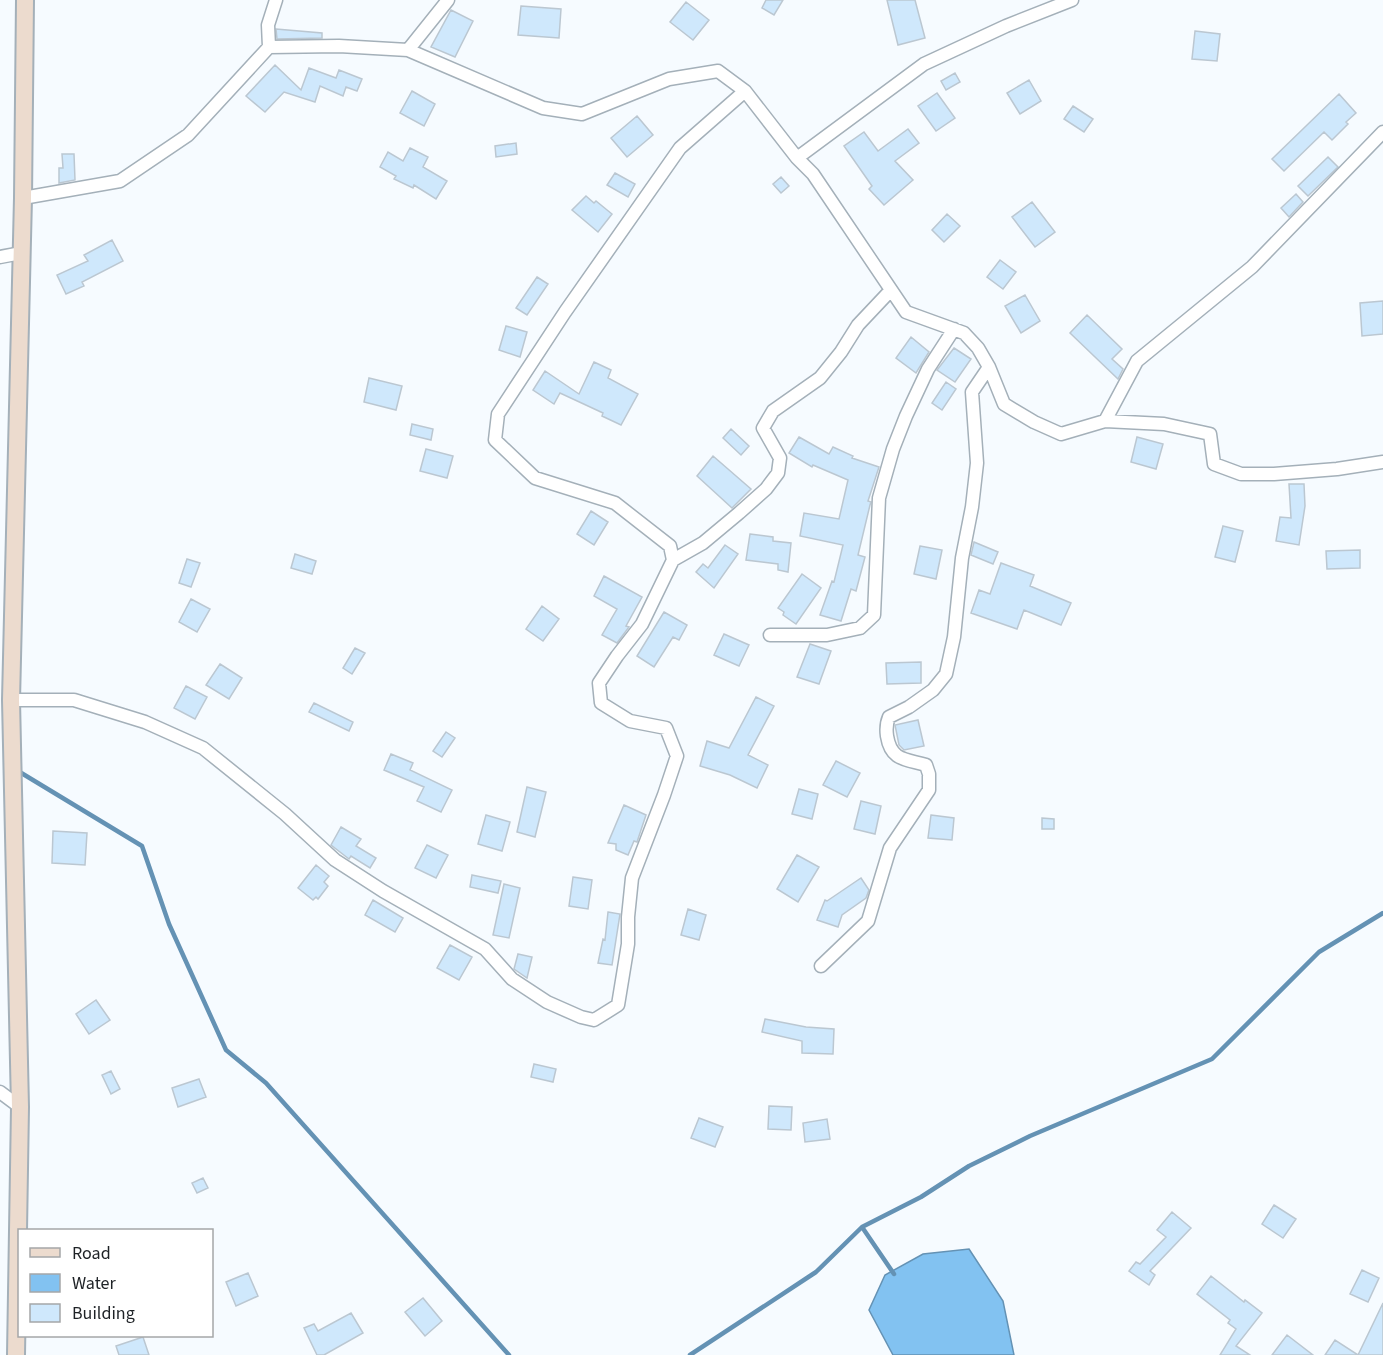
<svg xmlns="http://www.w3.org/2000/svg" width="1383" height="1355" font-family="'Source Sans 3',sans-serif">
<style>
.water{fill:#82c2f1;stroke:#6492b4;stroke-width:1.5}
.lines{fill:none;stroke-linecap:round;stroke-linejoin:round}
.stream{stroke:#6492b4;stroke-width:4.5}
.building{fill:#cfe8fc;stroke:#bbc7d1;stroke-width:1.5}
.street-casing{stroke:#a4b0b9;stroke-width:15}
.secondary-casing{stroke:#a4b0b9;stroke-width:20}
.street{stroke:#fff;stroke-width:12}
.secondary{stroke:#ecdbce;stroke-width:16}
</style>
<rect width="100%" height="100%" fill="#f6fbff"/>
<path class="water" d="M969 1249 1003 1301 1014 1355H893L869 1310 885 1275 923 1254Z"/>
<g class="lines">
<path class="stream" d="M18 771 142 846 169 924 226 1050 266 1083 509 1355
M862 1227 894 1274
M690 1355 816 1272 862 1227 921 1197 969 1166 1030 1136 1212 1059 1319 952 1383 913"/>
</g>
<path class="building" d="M766 0H783L774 15 762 8Z
M887 0H915L925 38 898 45Z
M686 2 709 20 693 40 670 22Z
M521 6 561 9 559 38 518 35Z
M451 10 473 21 455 57 431 47Z
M276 29 322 33V38L277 39Z
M1195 31 1220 34 1217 61 1192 59Z
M275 65 301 90 309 68 336 78 339 70 362 79 357 91 346 87 343 96 320 86 315 102 284 92 265 112 246 96Z
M955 73 960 82 946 90 941 81Z
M1029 80 1041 101 1020 114 1007 93Z
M412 91 435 104 424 126 400 113Z
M937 93 955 118 936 131 918 106Z
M1339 94 1356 113 1346 122 1348 124 1332 140 1324 132 1284 171 1272 159Z
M1073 106 1093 119 1084 132 1064 119Z
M637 116 653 135 627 157 611 138Z
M908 129 919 143 895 161 913 180 884 205 869 189 872 186 844 146 864 132 878 151Z
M516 143 517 154 496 157 495 146Z
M410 148 428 157 423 167 447 181 436 199 414 185 413 188 394 179 396 176 380 167 388 152 403 161Z
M62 154H74L75 180 59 183V168H63Z
M1328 157 1338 167 1308 196 1298 186Z
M615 173 635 184 628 197 607 185Z
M781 177 789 186 781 193 773 184Z
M1296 194 1303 202 1289 217 1281 208Z
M586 196 594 203 596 201 612 214 598 232 572 210Z
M1032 202 1055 232 1035 247 1012 217Z
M947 214 960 226 944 242 932 230Z
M112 240 123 261 82 282 84 286 66 294 57 275 88 261 84 255Z
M1000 260 1016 272 1003 289 987 277Z
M537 277 548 284 527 315 516 308Z
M1025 295 1040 321 1021 333 1005 306Z
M1383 301V334L1362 336 1360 303Z
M1087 315 1122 349 1112 359 1123 369 1118 379 1070 333Z
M506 326 527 332 520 357 499 350Z
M911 337 929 352 916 373 896 358Z
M954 348 971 359 955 382 937 370Z
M594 362 611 370 608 378 638 394 621 425 602 416 603 413 560 393 554 404 533 390 545 371 579 394Z
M369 378 402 386 396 410 364 402Z
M946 382 956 389 942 410 932 403Z
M412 424 433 429 431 440 410 435Z
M731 429 749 446 741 455 723 438Z
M799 437 829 454 833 447 853 456 852 458 879 467 868 501 871 502 870 505 858 555 865 557 856 591 851 589 841 621 820 615 832 581 834 582 843 545 800 536 804 513 839 519 848 480 813 465 812 467 789 453Z
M1137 437 1163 444 1156 469 1131 462Z
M426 449 453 456 447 478 420 471Z
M713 456 751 489 732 508 697 476Z
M1289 484H1304L1305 506 1299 545 1276 541 1280 517 1291 518Z
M591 511 608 522 594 545 577 534Z
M1223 526 1243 531 1235 562 1215 557Z
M750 534 773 537V541L791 543 788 572 778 570V564L746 560Z
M974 542 998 552 993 564 971 555Z
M725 545 738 554 714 588 696 572 703 564 708 568Z
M920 546 942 550 936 579 914 574Z
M1360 550V568L1327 569 1326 551Z
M295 554 316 561 312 574 291 568Z
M187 559 200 563 191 587 179 583Z
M1001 563 1034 575 1030 586 1071 603 1061 625 1024 610 1017 629 971 613 979 590 990 594Z
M802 574 821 588 796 624 783 615 784 612 778 608Z
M604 576 642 597 626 626 629 627 617 643 602 635 617 609 594 596Z
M191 599 210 609 197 632 179 622Z
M542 606 559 619 543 641 526 629Z
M664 612 687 625 679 640 673 637 654 667 637 656Z
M724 634 749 645 739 666 714 655Z
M810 644 831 651 819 684 797 677Z
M355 648 365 653 352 674 343 668Z
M921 662V683L887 684 886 663Z
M220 664 242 678 229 699 206 685Z
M186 686 207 697 195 719 174 708Z
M756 697 774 706 748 755 768 765 757 788 730 775 700 766 707 741 729 748Z
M314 703 353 722 349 731 309 712Z
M918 720 924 746 904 750 899 745 895 725Z
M446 732 455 738 442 757 433 751Z
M391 754 413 763 410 770 452 790 441 812 417 801 424 787 384 770Z
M836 761 860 773 847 797 823 785Z
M527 787 546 792 535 837 517 832Z
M799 789 818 794 812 819 792 814Z
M861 801 881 806 875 834 854 829Z
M624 805 646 815 637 842 634 841 628 855 616 850V844L608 843Z
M486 815 510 822 502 851 478 844Z
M931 815 954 818 952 840 928 838Z
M1042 818 1054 819V829H1042Z
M341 827 361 839 356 846 376 858 370 868 351 856 349 859 331 845Z
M53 831 87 833 85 865 52 863Z
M427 845 448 855 436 878 415 868Z
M797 855 819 867 798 902 777 889Z
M316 865 329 876 324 882 328 886 318 899 316 897 313 900 298 888Z
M472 875 501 881 498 893 470 887Z
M573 877 592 880 588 909 569 906Z
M861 878 869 890 866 898 842 915 838 927 817 920 825 900 827 901Z
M504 884 520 888 509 938 493 935Z
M373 900 403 918 395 932 365 915Z
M688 909 706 915 699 940 681 935Z
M608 912 620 914 612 965 598 963 603 939 605 940Z
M450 945 472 957 459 980 437 968Z
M518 954 532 957 527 978 514 969Z
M96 1000 110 1020 89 1034 76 1014Z
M765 1019 806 1027 834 1029 833 1054 802 1053V1041L762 1032Z
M534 1064 556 1069 553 1082 531 1077Z
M111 1071 120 1089 111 1094 102 1075Z
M199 1079 206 1097 178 1107 172 1088Z
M769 1106 792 1107 791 1130 768 1129Z
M699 1118 723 1127 715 1147 691 1138Z
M827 1119 830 1139 805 1142 803 1123Z
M203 1178 208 1188 197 1193 192 1183Z
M1274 1205 1296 1219 1283 1238 1262 1224Z
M1172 1212 1191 1228 1150 1271 1155 1275 1149 1285 1129 1271 1136 1262 1140 1264 1166 1237 1157 1230Z
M1362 1270 1379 1278 1368 1302 1350 1294Z
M248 1273 258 1296 236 1306 226 1282Z
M1211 1276 1244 1302 1245 1300 1262 1313 1236 1346 1250 1355H1220L1236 1329 1228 1323 1230 1320 1197 1294Z
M423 1298 442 1321 425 1336 405 1312Z
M1383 1303V1355H1325L1335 1340 1358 1355Z
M351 1313 363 1333 324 1355H317L304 1328 314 1324 318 1331Z
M1287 1335 1313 1355H1272Z
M143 1337 149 1355H119L116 1346Z"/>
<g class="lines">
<defs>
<path id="street" d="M269 47 268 25 276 0
M408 50 448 0
M797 158 924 64 1006 26 1072 0
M23 198 120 181 188 135 269 47 339 46 408 50 543 108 582 114 669 79 718 71 745 91 797 158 813 174 906 312 964 333 978 348 989 367 1004 404 1034 422 1061 434 1105 421 1164 424 1210 434 1214 464 1241 474H1274L1337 469 1383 462
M0 257 21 253
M1105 421 1137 361 1252 267 1383 132
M673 560 703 543 739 513 766 489 778 473 780 458 763 428 773 411 820 378 841 352 858 325 891 290
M770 635H827L860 628 874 615 879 498 893 449 906 416 928 369 954 329
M11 700H74L145 722 203 748 285 814 335 860 383 891 485 949 512 979 547 1002 581 1017 594 1020 618 1005 628 944V917L632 878 664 795 677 756 666 728 630 721 601 703 599 683 617 656 642 624 673 560 670 546 615 503 535 478 495 440 498 414 565 312 680 148 745 91
M821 966 868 921 890 848 929 790V774L926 765C906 759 891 761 887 736 886 729 886 724 889 717L909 707 933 690 946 674 954 637 962 558 972 507 977 463 972 392 989 367
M0 1092 20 1107"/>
<path id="secondary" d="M16 1355 20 1107 11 700 23 198 25 0"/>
</defs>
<use href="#street" class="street-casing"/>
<use href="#secondary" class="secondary-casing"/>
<use href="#street" class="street"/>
<use href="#secondary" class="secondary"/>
</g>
<rect x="18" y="1229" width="195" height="108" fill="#ffffff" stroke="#a5a7a8" stroke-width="1.5"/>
<rect x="30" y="1248" width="30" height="9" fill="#ecdbce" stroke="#a5a7a8" stroke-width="1.5"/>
<text x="72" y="1259" font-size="18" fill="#1e2226">Road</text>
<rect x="30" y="1274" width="30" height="18" fill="#82c2f1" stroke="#a5a7a8" stroke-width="1.5"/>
<text x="72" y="1289" font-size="18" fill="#1e2226">Water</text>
<rect x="30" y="1304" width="30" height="18" fill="#cfe8fc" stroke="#a5a7a8" stroke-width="1.5"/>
<text x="72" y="1319" font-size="18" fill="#1e2226">Building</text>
</svg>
